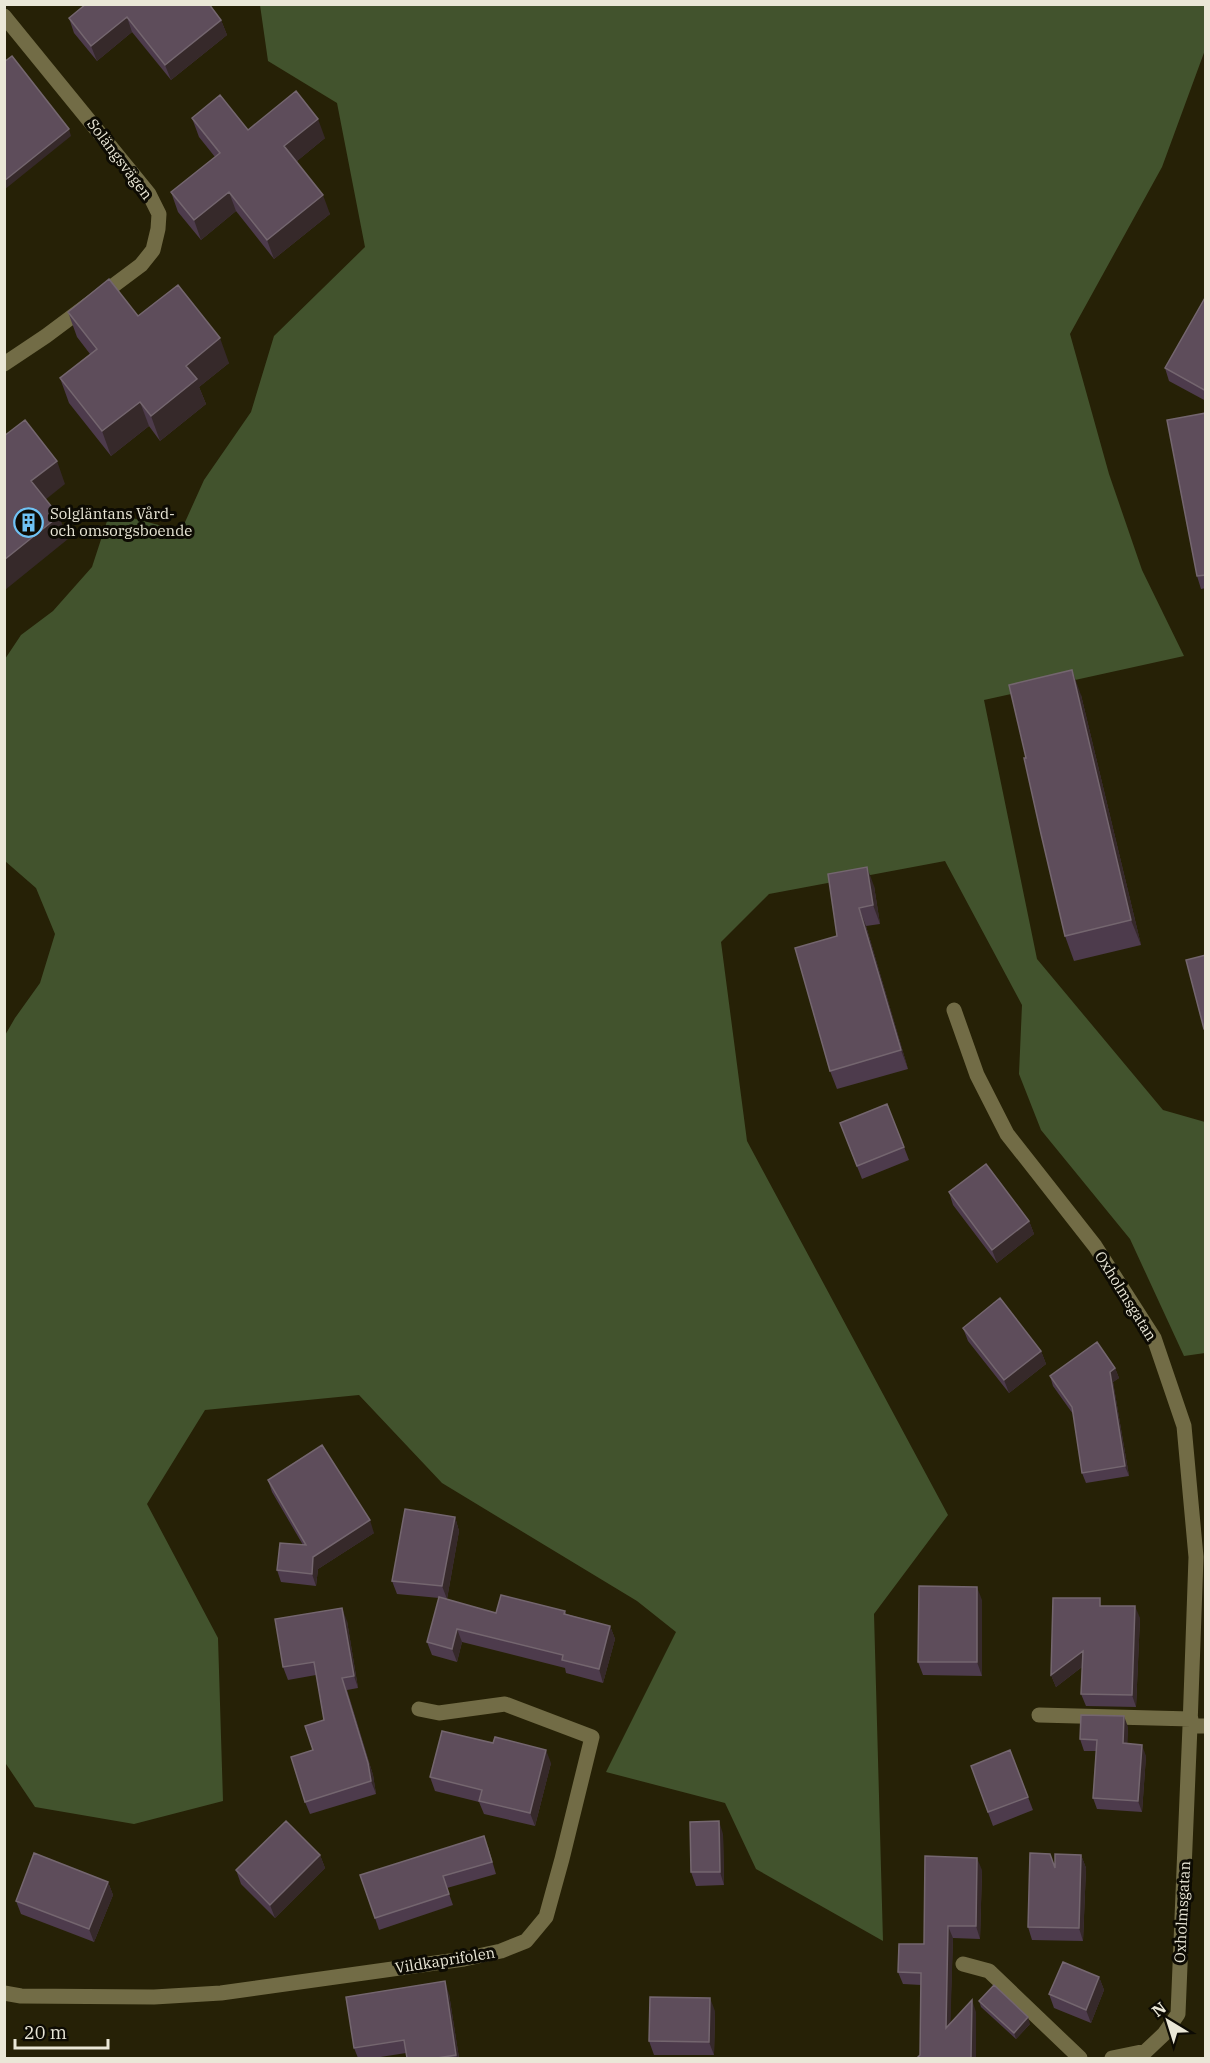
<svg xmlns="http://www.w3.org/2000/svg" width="1210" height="2063" font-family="'IBM Plex Serif',serif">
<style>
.forest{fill:#42532d}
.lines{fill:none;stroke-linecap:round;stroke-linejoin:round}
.minor{stroke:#726c46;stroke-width:15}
.wall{fill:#4d3b4c}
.shaded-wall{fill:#36292a}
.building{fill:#5e4d5b;stroke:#74666f;stroke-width:1.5}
.labels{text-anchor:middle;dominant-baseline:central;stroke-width:6;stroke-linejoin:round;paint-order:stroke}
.street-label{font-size:15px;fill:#eae7d7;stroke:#0d0b03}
.poi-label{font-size:15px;fill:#eae7d7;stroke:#0d0b03;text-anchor:start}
</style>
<rect width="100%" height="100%" fill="#262106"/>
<path class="forest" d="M260 5H1205V50L1162 167 1070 334 1109 474 1142 570 1184 656 984 700 1037 959 1163 1110 1205 1122V1353L1184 1356 1130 1239 1041 1130 1019 1074 1022 1005 945 861 769 894 721 942 747 1141 948 1515 874 1614 883 1941 756 1869 725 1803 606 1772 676 1632 637 1601 442 1483 359 1395 205 1410 147 1504 218 1638 223 1801 134 1824 35 1807 4 1761V1037L15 1018 40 983 55 934 36 888 5 861V659L21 635 53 611 92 567 110 512 181 531 204 480 251 412 274 336 365 247 337 103 268 61Z"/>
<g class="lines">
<path class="minor" d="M4 16 149 194 159 214 158 229 153 250 141 265 46 336 4 364
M954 1010 977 1075 1007 1134 1095 1246 1154 1338 1184 1426 1196 1557 1190 1726H1206
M1039 1715 1191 1719
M963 1964 989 1971 1080 2058
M4 1993 21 1996 154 1997 221 1993 464 1959 501 1951 526 1941 546 1917 562 1859 592 1737 505 1704 439 1713 419 1709
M1112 2058 1146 2051 1164 2034 1178 2014 1190 1726"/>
</g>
<path class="wall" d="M86 4 221 20 227 35 171 80 132 32 97 61 74 33 69 18Z
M192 118 248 130 325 138 297 161 330 214 274 259 236 211 201 240 178 212 171 192 215 157 199 137Z
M1206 296V401L1169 381 1165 368Z
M68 312 138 316 229 363 199 387 206 404 160 441 149 426 111 456 69 403 60 378 90 354 77 337Z
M1206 413V588L1201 589 1197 576Z
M1081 695 1141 945 1074 961 1065 936 1026 758Z
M874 886 880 924 866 926 908 1069 837 1089 830 1071 837 936Z
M845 1136 904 1147 909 1160 862 1179Z
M949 1192 1029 1221 1034 1234 997 1263 953 1205Z
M963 1328 1041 1351 1046 1364 1009 1393 968 1341Z
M1115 1368 1119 1378 1113 1382 1129 1476 1086 1483 1082 1473 1073 1414 1053 1386 1050 1376Z
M268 1480 374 1533 318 1569 316 1586 281 1582 277 1570 303 1545 272 1492Z
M455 1517 459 1531 447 1599 496 1613 565 1611 566 1614 610 1626 615 1639 603 1683 566 1673 565 1668 462 1642 457 1662 432 1655 427 1642 439 1598 397 1594 392 1581Z
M982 1600V1676L923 1675 918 1662Z
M1102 1606 1140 1618 1136 1707 1086 1706 1081 1694 1082 1667 1056 1687 1051 1675Z
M347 1621 358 1688 347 1690 373 1775 376 1794 310 1814 305 1802 313 1750 324 1720 316 1675 288 1680 283 1667Z
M1128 1727 1127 1744 1146 1756 1142 1812 1097 1809 1093 1798 1096 1751H1084L1080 1739Z
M1010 1750 1033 1810 993 1826 971 1766Z
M551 1763 535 1826 484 1814 479 1802 435 1791 430 1777Z
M723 1834 724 1885 696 1886 691 1872Z
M488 1847 496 1874 447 1888 453 1905 379 1930 375 1918Z
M320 1855 325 1868 275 1918 241 1884 236 1870Z
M1081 1855 1086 1868 1083 1941 1032 1940 1028 1927 1055 1868Z
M982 1870 980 1939 953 1938 950 2023 976 2012 920 2055 921 1985 903 1984 898 1972 924 1944Z
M108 1882 113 1895 94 1942 21 1914 16 1901Z
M1099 1977 1104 1990 1091 2023 1054 2008 1049 1994Z
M449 1994 459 2058H407L406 2053 374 2058H358L354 2048Z
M979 2001 1030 2024 1016 2039 981 2007Z
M715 2011 714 2055H654L649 2041Z"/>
<path class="shaded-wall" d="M127 17 132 32 97 61 91 46Z
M221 20 227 35 171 80 165 65Z
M318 119 325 138 291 166 284 146Z
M69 129 71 136 4 190V181Z
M229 192 236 211 201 240 194 220Z
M323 195 330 214 274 259 267 240Z
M220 338 229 363 199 387 206 404 160 441 151 416 186 366Z
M140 402 149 426 111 456 102 431Z
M57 461 65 484 40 504 31 481Z
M59 516 68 539 5 590 4 560Z
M1072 670 1081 695 1141 945 1131 920Z
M867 867 874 886 880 924 873 905Z
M859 908 866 926 908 1069 901 1050Z
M1029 1221 1034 1234 997 1263 992 1250Z
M1041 1351 1046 1364 1009 1393 1004 1380Z
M1115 1368 1119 1378 1113 1382 1129 1476 1125 1466 1110 1372Z
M455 1517 459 1531 447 1599 442 1586Z
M370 1520 374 1533 318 1569 316 1586 312 1574 313 1557Z
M977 1587 982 1600V1676L977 1662Z
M1135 1606 1140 1618 1136 1707 1132 1695Z
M342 1608 347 1621 358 1688 354 1676Z
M610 1626 615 1639 603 1683 599 1669Z
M457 1629 462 1642 457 1662 452 1649Z
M1083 1651 1087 1663 1056 1687 1051 1675Z
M342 1678 373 1775 376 1794 371 1781Z
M1124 1716 1128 1727 1127 1755 1123 1743Z
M1142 1745 1146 1756 1142 1812 1138 1801Z
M546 1750 551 1763 535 1826 530 1813Z
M719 1821 723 1834 724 1885 720 1872Z
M320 1855 325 1868 275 1918 270 1905Z
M1081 1855 1086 1868 1083 1941 1079 1928Z
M977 1858 982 1870 980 1939 976 1926Z
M108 1882 113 1895 94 1942 89 1929Z
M948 1926 953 1938 950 2040 946 2028Z
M1099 1977 1104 1990 1091 2023 1086 2010Z
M445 1981 449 1994 459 2058H457L456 2055Z
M710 1998 715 2011 714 2055 709 2042Z
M972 2000 976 2012V2058H971Z
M1028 2017 1030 2024 1016 2039 1014 2033Z"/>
<path class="building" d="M86 4H209L221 20 165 65 127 17 91 46 69 18Z
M12 56 69 129 4 181V62Z
M296 91 318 119 284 146 323 195 267 240 229 192 194 220 171 192 220 153 192 118 220 95 248 130Z
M109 279 138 316 178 285 220 338 186 366 197 379 151 416 140 402 102 431 60 378 97 349 68 312Z
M1206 296V391L1165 368Z
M1206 413V575L1197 576 1167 420Z
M25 420 57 461 31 481 59 516 4 560V436Z
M1072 670 1131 920 1065 936 1041 834 1024 758H1026L1009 685Z
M867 867 873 905 859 908 901 1050 830 1071 795 948 837 936 828 874Z
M1206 955V1029H1204L1186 960Z
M887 1104 904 1147 857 1166 840 1123Z
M986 1164 1029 1221 992 1250 949 1192Z
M1000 1298 1041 1351 1004 1380 963 1328Z
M1097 1342 1115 1368 1110 1372 1125 1466 1082 1473 1072 1407 1050 1376Z
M322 1445 370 1520 313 1557 312 1574 277 1570 280 1543 306 1545 268 1480Z
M405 1509 455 1517 442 1586 392 1581Z
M919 1586 977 1587V1662H918Z
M501 1595 565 1611 564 1614 610 1626 599 1669 562 1660 563 1655 457 1629 452 1649 427 1642 439 1597 496 1613Z
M1053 1598H1100V1606H1135L1132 1695 1081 1694 1083 1651 1051 1675Z
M342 1608 354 1676 342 1678 368 1763 371 1781 305 1802 291 1757 313 1750 305 1726 324 1720 314 1662 283 1667 275 1619Z
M1081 1715 1124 1716 1123 1743 1142 1745 1138 1801 1093 1798 1097 1740 1080 1739Z
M442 1731 493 1743 495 1737 546 1750 530 1813 479 1801 482 1790 430 1777Z
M1010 1750 1028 1797 988 1812 971 1766Z
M286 1821 320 1855 270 1905 236 1870Z
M719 1821 720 1872H691L690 1822Z
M484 1836 492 1862 443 1876 449 1894 375 1918 360 1875Z
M34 1853 108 1882 89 1929 16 1901Z
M1030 1853 1050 1854 1055 1868V1854L1081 1855 1079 1928 1028 1927Z
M925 1856 977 1858 976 1926H948L946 2028 972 2000 971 2058H917L920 2055 921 1973 898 1972 899 1944H924Z
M1063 1962 1099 1977 1086 2010 1049 1994Z
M445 1981 456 2055 437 2058H407L404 2040 354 2048 346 1997Z
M994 1985 1028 2017 1014 2033 979 2001Z
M650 1997 710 1998 709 2042 649 2041Z"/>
<defs>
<symbol id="building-ring" viewBox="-11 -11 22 22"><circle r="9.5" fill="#0d0b03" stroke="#6fc2f4" stroke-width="1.5"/><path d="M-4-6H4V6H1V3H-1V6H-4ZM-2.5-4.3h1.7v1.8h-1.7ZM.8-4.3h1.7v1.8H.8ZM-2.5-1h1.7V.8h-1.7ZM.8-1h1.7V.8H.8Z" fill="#6fc2f4"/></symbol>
</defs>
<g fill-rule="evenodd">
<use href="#building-ring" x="12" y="506" width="33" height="33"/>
</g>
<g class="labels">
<g class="street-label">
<text transform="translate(120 159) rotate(53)">Solängsvägen</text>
<text transform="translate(1126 1296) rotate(58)">Oxholmsgatan</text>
<text transform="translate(1182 1912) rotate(-87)">Oxholmsgatan</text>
<text transform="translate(445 1960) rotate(-9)">Vildkaprifolen</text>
</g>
<g class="poi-label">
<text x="50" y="513">Solgläntans Vård-<tspan x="50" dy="17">och omsorgsboende</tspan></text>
</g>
</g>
<rect width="1210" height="2063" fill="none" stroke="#eae7d7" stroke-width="12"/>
<g transform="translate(1168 2021) rotate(322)" stroke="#0d0b03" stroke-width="4.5" paint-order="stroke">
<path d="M0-4.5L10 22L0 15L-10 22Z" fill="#eae7d7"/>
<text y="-9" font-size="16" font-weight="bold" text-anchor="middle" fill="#eae7d7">N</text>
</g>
<path d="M15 2039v9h93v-9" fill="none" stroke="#eae7d7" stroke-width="3"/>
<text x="24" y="2039" font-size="18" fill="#eae7d7" stroke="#0d0b03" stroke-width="4.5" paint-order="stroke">20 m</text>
</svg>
